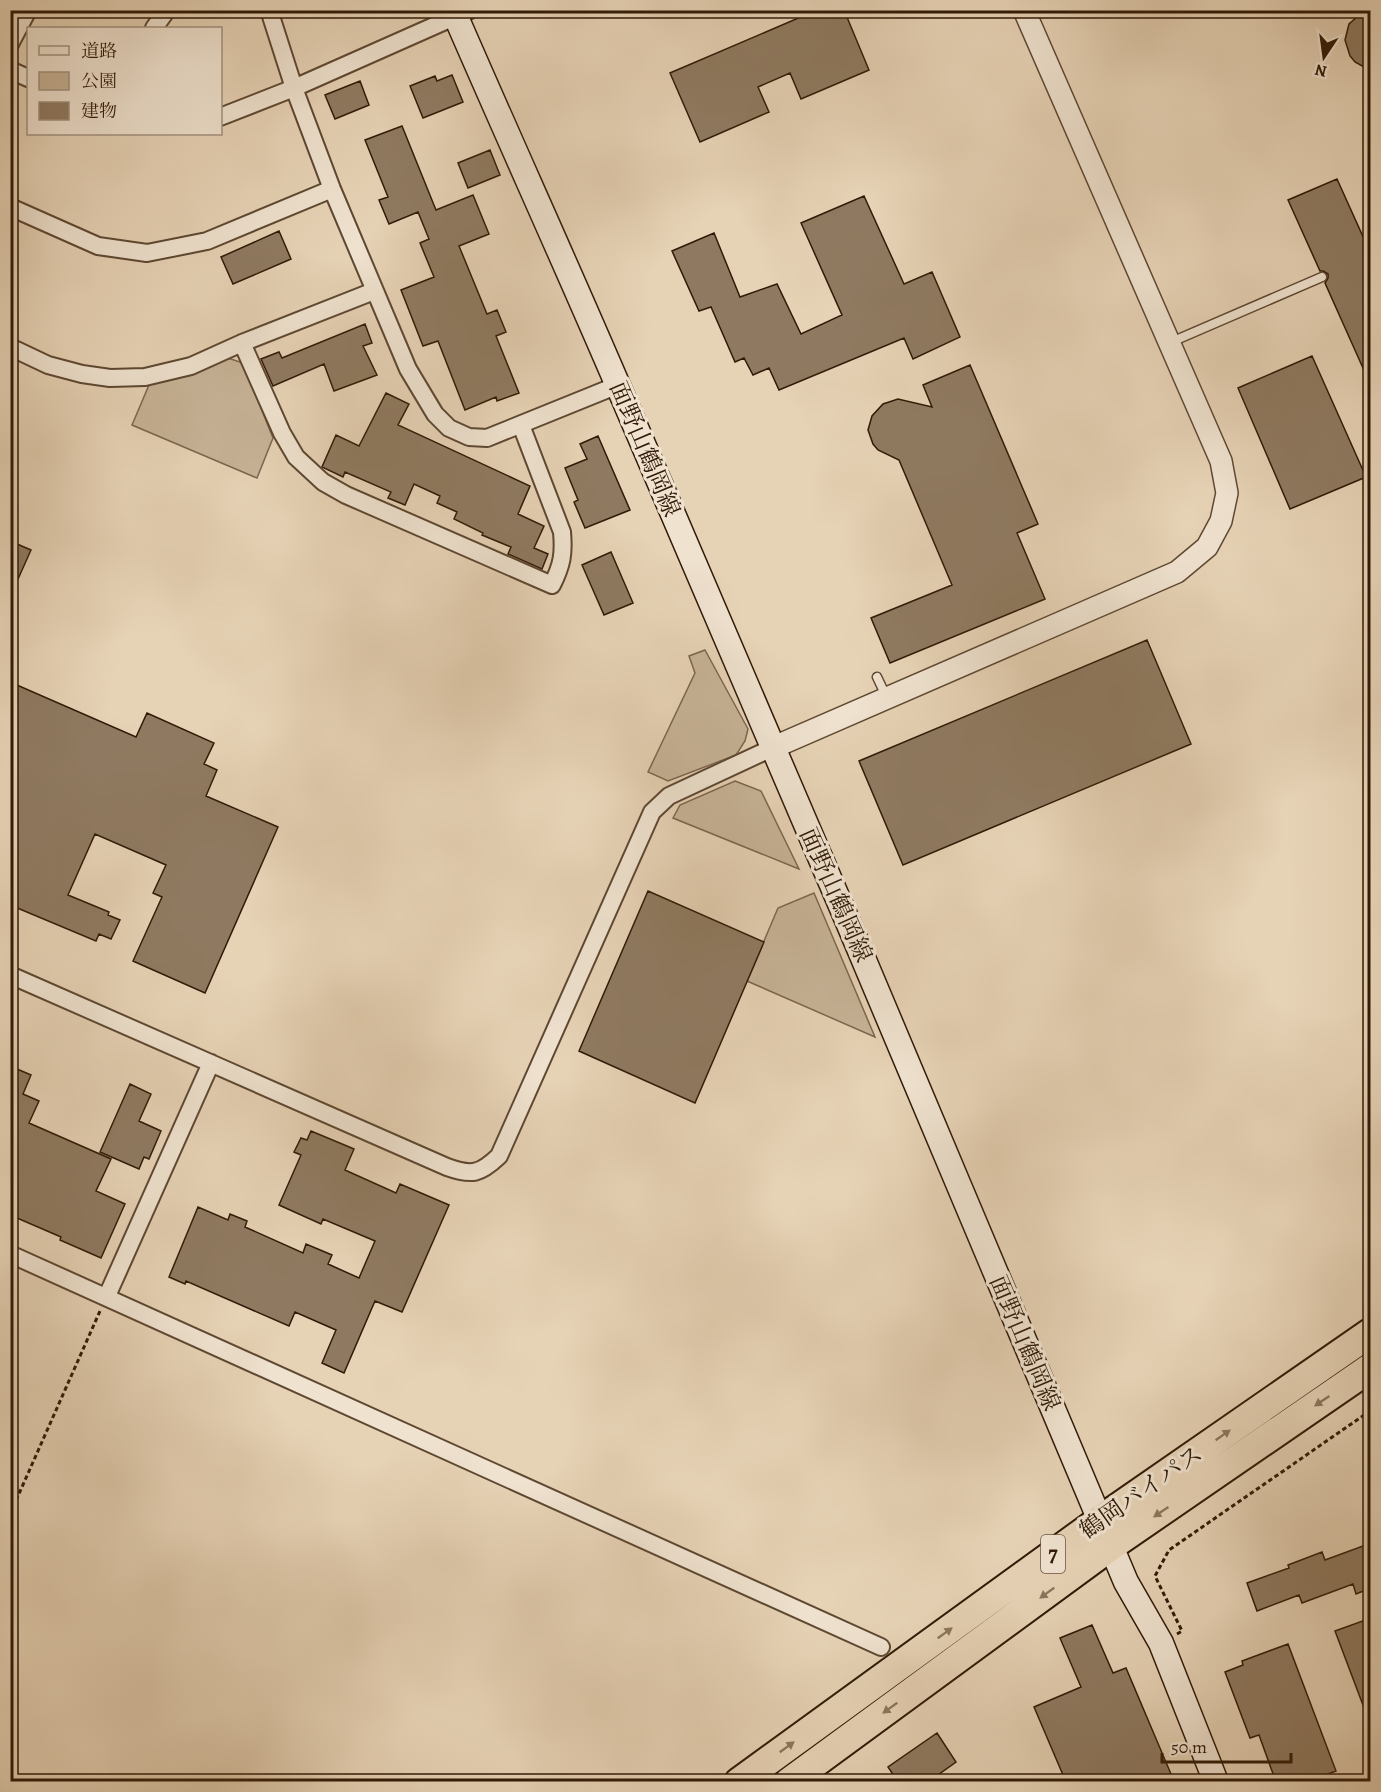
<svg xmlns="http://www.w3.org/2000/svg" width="1381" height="1792" font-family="Alegreya,'Noto Serif JP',serif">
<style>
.green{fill:#c7b397;stroke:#7c664f;stroke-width:1.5}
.building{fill:#8f7a61;stroke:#301a07;stroke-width:1.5}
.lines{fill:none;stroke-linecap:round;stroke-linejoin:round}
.service-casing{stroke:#5e4832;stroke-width:11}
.minor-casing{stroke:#5e4832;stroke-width:20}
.tertiary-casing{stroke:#5e4832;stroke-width:24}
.secondary-casing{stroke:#301a07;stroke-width:27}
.trunk-casing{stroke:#301a07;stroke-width:32}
.path{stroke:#301a07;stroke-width:3;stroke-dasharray:4.5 3;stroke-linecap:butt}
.service{stroke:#efe2cf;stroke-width:8}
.minor{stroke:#efe2cf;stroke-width:16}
.tertiary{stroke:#efe2cf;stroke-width:21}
.secondary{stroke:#efe2cf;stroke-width:24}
.trunk{stroke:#e6d2b5;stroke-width:28}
.oneway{fill:#8b765e}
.labels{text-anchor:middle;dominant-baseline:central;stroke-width:6;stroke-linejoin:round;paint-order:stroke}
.shield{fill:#efe2cf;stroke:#695643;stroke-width:1.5}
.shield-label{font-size:22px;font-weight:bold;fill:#301a07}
.street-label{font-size:24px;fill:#301a07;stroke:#efe2cf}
</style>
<rect width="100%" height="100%" fill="#e6d2b5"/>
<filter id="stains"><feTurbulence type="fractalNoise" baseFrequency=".00333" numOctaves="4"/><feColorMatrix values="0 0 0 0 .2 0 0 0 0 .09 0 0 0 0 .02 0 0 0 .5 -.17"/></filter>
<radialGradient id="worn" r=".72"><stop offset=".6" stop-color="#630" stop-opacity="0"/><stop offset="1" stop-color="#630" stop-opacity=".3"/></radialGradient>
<path class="green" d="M228 358 243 363 273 438 257 478 132 425 149 385 195 374Z
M705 650 748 729 745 741 736 755 668 781 648 772 695 673 689 656Z
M735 781 761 791 799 869 673 818 680 805Z
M814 893 875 1037 747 981 778 908Z"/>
<path class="building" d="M817 10H844L869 70 801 99 790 73 758 87 769 112 700 142 670 73Z
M1365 10H1371V71L1355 62 1350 56 1345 40 1349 24Z
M452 75 463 102 423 118 410 86 435 76 437 81Z
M360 81 369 105 335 119 325 95Z
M402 126 436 210 473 195 489 234 459 246 487 314 497 310 506 332 496 336 519 393 497 401 496 397 465 410 438 341 423 346 401 290 434 277 420 243 429 239 418 212 389 224 379 200 388 197 365 140Z
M490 150 500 175 468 188 458 163Z
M1337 179 1365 241 1371 239V386L1325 283 1328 278V274L1323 271H1320L1288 200Z
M864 196 904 284 932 272 960 337 913 359 904 338 779 390 769 368 753 375 744 358 735 362 711 307 699 311 672 251 714 233 740 297 777 284 801 334 842 315 801 223Z
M279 231 291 259 233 284 221 257Z
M365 324 372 343 363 346 377 375 334 391 324 364 273 386 261 359 279 352 282 358Z
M1312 356 1366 477 1290 509 1238 388Z
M970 365 1038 524 1017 533 1045 599 890 663 871 618 952 585 899 460 878 450 873 444 868 430 872 416 883 404 898 399 932 407 923 385Z
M386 393 409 404 398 425 530 486 518 514 544 526 534 548 548 554 542 569 508 554 511 547 482 535 483 533 454 519 457 512 437 503 440 496 414 484 405 505 388 498 391 492 345 472 343 477 322 467 336 435 359 446Z
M598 436 630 510 585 528 574 502 578 500 565 468 587 459 580 444Z
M10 541 31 550 10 597Z
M611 552 633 603 604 615 582 565Z
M1147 640 1191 744 903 865 859 761Z
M10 682 136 737 147 713 214 743 204 764 217 770 206 796 278 827 205 993 133 961 162 897 153 893 166 865 95 834 68 895 109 912 108 915 120 920 111 939 99 934 96 941 10 905Z
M648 891 764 942 695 1103 579 1051Z
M10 1066 31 1075 23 1094 39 1101 29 1123 111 1159 96 1191 125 1204 101 1258 60 1240 61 1237 10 1215Z
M130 1084 151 1094 139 1121 161 1131 149 1159 144 1157 139 1169 100 1152Z
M311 1131 354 1149 345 1170 396 1193 400 1184 449 1205 402 1312 375 1301 344 1373 322 1363 336 1330 295 1312 289 1326 186 1281 185 1284 169 1277 198 1207 228 1220 230 1214 247 1221 245 1227 303 1253 306 1244 332 1255 328 1264 359 1278 375 1241 323 1219 321 1224 279 1205 301 1155 294 1152 301 1138 307 1140Z
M1371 1543V1588L1356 1594 1353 1584 1302 1603 1299 1595 1257 1611 1247 1583 1289 1568 1288 1565 1322 1552 1325 1560Z
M1371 1618V1721H1369L1335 1631Z
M1092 1625 1113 1673 1126 1668 1171 1774 1153 1782H1066L1034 1707 1081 1687 1060 1638Z
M1288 1644 1336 1771 1307 1782H1276L1259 1735 1250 1738 1225 1672 1243 1665 1242 1661Z
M937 1733 956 1762 928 1782H898L888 1767Z"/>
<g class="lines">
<defs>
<path id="service" d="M1169 343 1322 277
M877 677 887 698"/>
<path id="minor" d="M269 10 294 88 332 189 408 369 435 414 449 428 469 437 487 438 618 385
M154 28 167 10
M10 44 28 10
M10 70 28 78
M220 117 294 88 470 10
M10 207 98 246 147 253 207 241 332 189
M242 343 282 433 296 457 323 482 346 495 552 585C562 565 564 554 562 532L521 425
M10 347 48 365 82 374 110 378 145 377 191 366 242 343 374 291
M10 975 447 1167C472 1176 480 1174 499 1156L652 812 669 796 772 748
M10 1254 881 1647
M107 1296 211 1063"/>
<path id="tertiary" d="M772 748 1177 572 1207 547 1221 521 1227 493 1221 461 1024 10"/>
<path id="secondary" d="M453 10C508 137 565 262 619 388 790 785 960 1183 1126 1582L1161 1643 1216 1782"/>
<path id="trunk" d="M739 1782 1100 1520 1370 1333
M789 1782 1111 1546 1370 1368"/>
</defs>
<use href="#service" class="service-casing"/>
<use href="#minor" class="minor-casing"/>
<use href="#tertiary" class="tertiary-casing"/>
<use href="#secondary" class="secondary-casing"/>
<use href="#trunk" class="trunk-casing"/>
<path class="path" d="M10 1514 100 1311
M1177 1634 1182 1631 1155 1576 1169 1550 1370 1411"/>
<use href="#service" class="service"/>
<use href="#minor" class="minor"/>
<use href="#tertiary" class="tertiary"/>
<use href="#secondary" class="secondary"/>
<use href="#trunk" class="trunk"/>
</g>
<defs><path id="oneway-solid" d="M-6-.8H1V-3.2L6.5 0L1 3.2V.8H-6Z" transform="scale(1.5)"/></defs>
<g class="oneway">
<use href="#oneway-solid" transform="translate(1322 1401) rotate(146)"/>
<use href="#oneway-solid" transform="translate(1223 1435) rotate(-35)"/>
<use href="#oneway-solid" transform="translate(1161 1512) rotate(146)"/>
<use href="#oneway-solid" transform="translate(1047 1593) rotate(144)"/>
<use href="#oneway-solid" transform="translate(945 1633) rotate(-36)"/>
<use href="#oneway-solid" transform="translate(890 1708) rotate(144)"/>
<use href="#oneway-solid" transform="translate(787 1747) rotate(-36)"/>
</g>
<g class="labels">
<rect class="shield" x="1041" y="1535" width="24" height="38" rx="4.5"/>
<g class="shield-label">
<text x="1053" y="1554">7</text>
</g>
<g class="street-label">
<text transform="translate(645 449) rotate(67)">面野山鶴岡線</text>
<text transform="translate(836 895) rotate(66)">面野山鶴岡線</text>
<text transform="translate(1025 1343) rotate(67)">面野山鶴岡線</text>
<text transform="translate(1141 1492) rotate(-35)">鶴岡バイパス</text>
</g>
</g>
<rect width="1381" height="1792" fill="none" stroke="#e6d2b5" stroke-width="36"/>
<rect x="12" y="12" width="1357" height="1768" fill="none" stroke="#301a07" stroke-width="3"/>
<rect x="18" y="18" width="1345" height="1756" fill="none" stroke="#301a07" stroke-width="1.5"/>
<rect x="27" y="27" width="195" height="108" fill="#efe2cf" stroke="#a3927f" stroke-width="1.5"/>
<rect x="39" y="46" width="30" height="9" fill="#efe2cf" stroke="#a3927f" stroke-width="1.5"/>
<text x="81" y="57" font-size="18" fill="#301a07">道路</text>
<rect x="39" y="72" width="30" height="18" fill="#c7b397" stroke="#a3927f" stroke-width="1.5"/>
<text x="81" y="87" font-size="18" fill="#301a07">公園</text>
<rect x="39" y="102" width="30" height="18" fill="#8f7a61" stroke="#a3927f" stroke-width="1.5"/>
<text x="81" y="117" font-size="18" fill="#301a07">建物</text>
<g transform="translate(1324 57) rotate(193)" stroke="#efe2cf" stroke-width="4.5" paint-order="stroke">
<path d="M0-4.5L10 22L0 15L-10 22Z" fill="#301a07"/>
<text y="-9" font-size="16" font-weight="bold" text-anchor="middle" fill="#301a07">N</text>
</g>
<path d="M1162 1753v9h129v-9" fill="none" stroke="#301a07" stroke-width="3"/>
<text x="1171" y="1753" font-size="18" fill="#301a07" stroke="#efe2cf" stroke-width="4.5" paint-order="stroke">50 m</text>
<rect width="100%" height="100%" filter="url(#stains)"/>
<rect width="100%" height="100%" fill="url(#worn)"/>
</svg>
